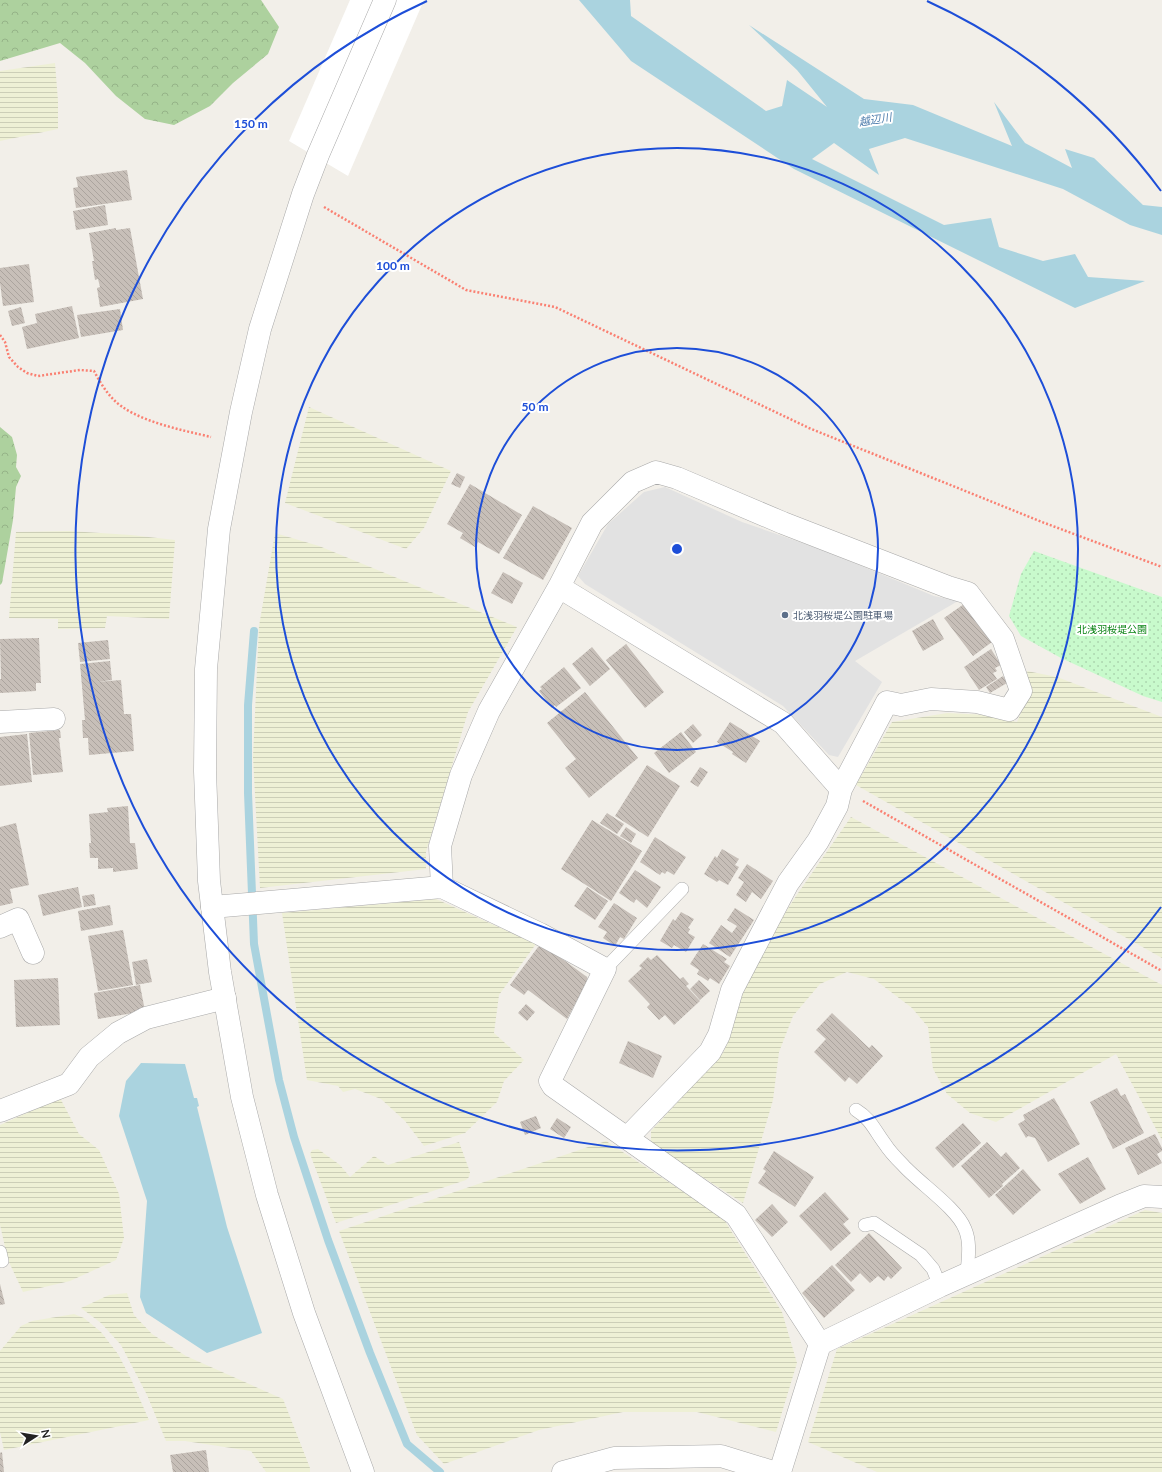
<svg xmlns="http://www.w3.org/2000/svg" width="1162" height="1472" font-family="Lato,'Noto Sans JP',sans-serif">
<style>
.farmland{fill:url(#farmland-rules)}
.forest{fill:url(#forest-crowns)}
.park{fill:url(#park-dots)}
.parking{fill:#e2e2e2}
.water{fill:#aad3df}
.pier{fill:#fff}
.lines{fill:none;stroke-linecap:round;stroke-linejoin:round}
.stream{stroke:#aad3df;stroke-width:8}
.building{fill:url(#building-back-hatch)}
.service-casing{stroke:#a9a9a9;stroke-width:14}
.minor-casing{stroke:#a9a9a9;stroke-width:23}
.tertiary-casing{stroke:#a9a9a9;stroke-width:23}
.path{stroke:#fa8072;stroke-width:2.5;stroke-dasharray:2 2;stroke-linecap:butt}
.service{stroke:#fff;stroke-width:13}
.minor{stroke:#fff;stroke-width:22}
.tertiary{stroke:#fff;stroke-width:22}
.ring{fill:none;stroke:#1d4ed8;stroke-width:2}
.service-dot{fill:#5c6f8a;stroke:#fff;stroke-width:1.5}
.labels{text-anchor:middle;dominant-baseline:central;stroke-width:4;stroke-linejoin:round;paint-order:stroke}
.service-label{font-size:10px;fill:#4e5e75;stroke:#fff;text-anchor:start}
.park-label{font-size:10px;fill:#0c8416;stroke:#fff}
.water-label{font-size:11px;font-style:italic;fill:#4a7aab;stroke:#fff}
.centre{fill:#1d4ed8;stroke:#fff;stroke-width:2}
.ring-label{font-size:12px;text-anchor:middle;font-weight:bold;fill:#1d4ed8;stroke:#fff;stroke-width:4;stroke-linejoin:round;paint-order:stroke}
</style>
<defs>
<pattern id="farmland-rules" width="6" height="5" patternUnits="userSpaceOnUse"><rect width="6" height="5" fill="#eef0d5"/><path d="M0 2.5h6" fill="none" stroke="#ccceb7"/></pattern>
<pattern id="forest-crowns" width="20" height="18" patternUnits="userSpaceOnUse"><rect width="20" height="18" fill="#add19e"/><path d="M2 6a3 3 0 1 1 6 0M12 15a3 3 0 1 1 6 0" fill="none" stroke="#95b388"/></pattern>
<pattern id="park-dots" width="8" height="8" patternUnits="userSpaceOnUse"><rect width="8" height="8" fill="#c8facc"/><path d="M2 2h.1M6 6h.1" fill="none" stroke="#acd6af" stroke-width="1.8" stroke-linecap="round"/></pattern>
<pattern id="building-back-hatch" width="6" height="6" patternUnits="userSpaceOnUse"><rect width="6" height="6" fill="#c7bfb8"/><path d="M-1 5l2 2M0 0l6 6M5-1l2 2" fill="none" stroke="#aba49e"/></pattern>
</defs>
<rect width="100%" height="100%" fill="#f2efe9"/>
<path class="farmland" d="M55 63 58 101V129L0 141V71Z
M309 407 451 471 424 528 406 549 285 503Z
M70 531 131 535 175 540 169 619 107 616 105 628 58 629V619L9 618 16 532Z
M275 533 319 546 517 627 468 712 426 852V869L260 888 253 757 259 626Z
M1027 671 1057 677 1162 717V958L856 785 892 722 947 713 988 715 1017 722 1030 692Z
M851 817 1162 985V1140L1116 1054 996 1122 970 1113 947 1094 933 1069 928 1027 912 1008 874 979 847 972 820 984 793 1016 779 1052 773 1100 743 1203 651 1144V1131L723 1053 728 1042 740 999 773 932 796 896Z
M436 899 536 944 499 995 494 1033 524 1060 504 1081 497 1102 465 1133 424 1146 405 1121 381 1099 355 1089 343 1092 338 1086 307 1080 282 913Z
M60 1098 79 1134 99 1150 119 1194 124 1238 116 1260 70 1281 23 1292 8 1260 0 1225V1125Z
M606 1141 723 1218 782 1312 797 1363 776 1432 697 1412H623L539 1430 444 1464 417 1435 339 1231Z
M459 1142 470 1172 469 1177 466 1180 336 1223 310 1154 312 1150 318 1149 340 1165 350 1177 374 1156 388 1165Z
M1145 1210 1162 1213V1472H877L808 1442 837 1349Z
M127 1293 134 1315 152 1334 186 1356 283 1399 310 1468V1472H266L251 1451 185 1441H166L147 1395 121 1345 101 1323 81 1308 109 1295Z
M74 1314 84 1318 101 1332 118 1354 131 1379 149 1420 4 1450 0 1432V1351L21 1326 32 1321Z"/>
<path class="forest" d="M0 0H261L279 27 268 54 233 83 210 106 174 125 145 119 116 96 85 63 60 43 0 61Z
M0 427 12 437 17 455 16 467 21 476 16 487 13 520 2 583 0 585Z"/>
<path class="park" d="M1034 551 1162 597V702L1143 696 1061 658 1021 636 1009 616 1021 574Z"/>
<path class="parking" d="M665 487 742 522 823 550 934 596 958 601 855 661 882 682 838 757 829 755 783 706 585 584 578 576 608 524 644 492Z"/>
<path class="water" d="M579 0H630L631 16 766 111 782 106 787 80 827 107 797 70 749 25 864 99 913 105 1012 146 994 102 1025 143 1072 168 1065 149 1094 158 1143 205 1162 207V235L1130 225 1063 189 905 138 869 149 879 175 834 143 812 159 944 225 991 218 999 247 1043 261 1075 254 1088 277 1145 281 1075 308 794 169 631 61Z
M141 1063 185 1064 194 1098H197L199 1106 197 1107 227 1227 262 1333 207 1353 146 1313 140 1297 147 1201 119 1116 126 1081Z"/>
<path class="pier" d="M350 0H424L348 176 289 141Z"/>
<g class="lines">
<path class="stream" d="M254 631 248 705V793L254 944 279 1080 294 1137 328 1240 370 1353 407 1444 440 1472"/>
</g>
<path class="building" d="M127 170 132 200 76 208 73 188 78 187 76 177Z
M105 205 108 225 76 230 73 211Z
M116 228V230L130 228 143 299 100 307 97 288 100 287 98 279 95 280 92 261H94L89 233Z
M29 264 34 302 3 306 0 283V268Z
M72 306 79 338 27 349 22 327 37 323 35 314Z
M21 307 25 323 12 326 8 311Z
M120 309 123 330 81 337 77 315Z
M457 473 465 477 460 488 451 484Z
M470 484 522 515 499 554 478 542 475 547 460 538 463 533 447 524Z
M533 506 572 528 543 580 503 558Z
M503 572 523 583 512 604 491 593Z
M964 604 992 642 973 656 944 618Z
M933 619 944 639 923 651 912 631Z
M39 638 41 683H36V691L0 693V679H1L0 639Z
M108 640 110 659 80 662 78 643Z
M626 644 664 692 645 708 606 660Z
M592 647 610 669 590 686 572 664Z
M991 649 1001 665 995 668 997 671 993 673 997 679 979 690 964 667Z
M110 661 112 680 97 682 121 680 124 714H131L134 751 89 755 88 738H83L82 720H85L80 664Z
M564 667 581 688 556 707 555 705 552 708 539 691 542 689 540 687Z
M1003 676 1007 683 990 693 986 687Z
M585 692 638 758 589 798 565 768 576 759 547 723Z
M730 722 760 741 746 763 732 754 733 752 717 742Z
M693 724 702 735 693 743 684 732Z
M60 730 61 738H59L63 772 33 775 29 733Z
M681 732 696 752 669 773 654 753Z
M27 734 32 782 0 786V737Z
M647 765 680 786 648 837 615 816Z
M700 767 708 772 698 787 690 782Z
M128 806 130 843H135L138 869 113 872V868L98 869V858H90L89 843H91L89 814 108 812 107 808Z
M607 813 624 824 617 834 600 823Z
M592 820 642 851 611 901 561 869Z
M16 823 29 885 10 889 13 903 0 906V827Z
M626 827 636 834 631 843 620 836Z
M655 837 686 857 674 875 667 871 665 874 662 872 660 875 640 862Z
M722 849 739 859 735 865 739 867 728 885 719 880 717 882 704 874 715 856 717 858Z
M747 864 773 881 761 899 752 892 746 902 736 895 744 882 738 878Z
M635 870 661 887 647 908 636 899 634 903 619 893Z
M78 887 82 907 43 916 38 895Z
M587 887 608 901 595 920 574 906Z
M94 894 96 905 84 907 82 896Z
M614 903 637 918 624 939 620 937 615 946 603 938 607 932 598 927Z
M110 905 113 925 81 931 78 911Z
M735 908 754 920 730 957 709 943 721 925 732 933 737 926 727 920Z
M681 912 694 919 688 928 690 929 688 933 695 937 686 952 674 945 672 948 660 941 673 919 675 921Z
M123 930 133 985 98 991 88 936Z
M703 944 727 959 724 962 730 966 719 984 710 978 708 981 697 974 699 970 690 964Z
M543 945 587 977 588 980 567 1019 528 990 524 995 510 985 538 947Z
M657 955 680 979 683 977 689 984 686 986 700 1001 674 1025 665 1015 659 1020 647 1007 650 1004 628 981 642 968 639 966 648 957 651 960Z
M147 959 152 982 136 985 132 962Z
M58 978 60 1025 16 1027 14 980Z
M699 980 710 991 700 1000 690 989Z
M140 985 145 1011 98 1019 94 993Z
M526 1004 535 1012 527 1021 518 1013Z
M832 1013 869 1048 872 1045 883 1056 857 1084 849 1077 845 1082 814 1052 826 1039 816 1030Z
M628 1041 662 1056 653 1078 619 1063Z
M1117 1088 1121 1096 1125 1094 1144 1133 1113 1149 1090 1102Z
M1054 1098 1080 1144 1048 1162 1035 1138 1028 1136 1026 1138 1018 1124 1025 1120 1023 1115Z
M536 1116 541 1128 525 1135 520 1122Z
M557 1118 571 1127 564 1138 550 1129Z
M963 1123 981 1143 953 1168 935 1148Z
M1155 1134 1162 1148V1151L1157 1154 1162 1163 1138 1175 1125 1148Z
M987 1142 1001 1157 1006 1152 1020 1168 1002 1184 1003 1186 989 1198 961 1166Z
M774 1151 814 1177 795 1207 758 1183 766 1171 763 1169Z
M1088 1157 1106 1189 1080 1204 1058 1174Z
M1023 1169 1041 1190 1013 1215 995 1195Z
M825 1192 849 1219 843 1224 851 1233 831 1251 799 1216Z
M772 1204 788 1222 772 1237 755 1220Z
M869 1233 902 1268 891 1279 888 1276 884 1281 878 1276 870 1283 860 1273 851 1282 835 1265Z
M832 1265 855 1290 824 1318 802 1293Z
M0 1284 5 1304 0 1305Z
M206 1450 209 1472H173L170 1455Z
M2 1452 4 1472H0V1453Z"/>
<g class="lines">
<defs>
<path id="service" d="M605 969 682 889
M856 1110C871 1119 875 1131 885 1144 890 1152 897 1159 903 1165 919 1183 957 1208 965 1229 971 1243 968 1259 967 1274
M865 1225 874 1223 921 1255 933 1269 940 1286
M0 1252 2 1261"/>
<path id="minor" d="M559 587 783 723 841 789 837 806 818 841 788 883 732 990 719 1035 710 1052 627 1138
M0 722 54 719
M212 907 442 887
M0 927 18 919 33 953
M0 1111 69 1084 89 1057 118 1033 146 1018 225 998
M820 1344 736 1215 553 1086 550 1081 605 969 540 934 442 887 440 846 461 775 489 711 559 587 592 523 633 482 656 472 677 478 783 523 948 587 968 593 1003 639 1021 691 1009 710 977 702 931 699 901 705 887 702 841 789
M780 1472 820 1344 940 1286 1119 1206 1144 1196 1162 1197"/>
<path id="tertiary" d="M363 1472 304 1313 267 1195 242 1097 220 972 209 881 205 771 206 669 219 529 241 412 260 329 303 194 318 155 385 0
M563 1472 614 1458 721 1456 773 1472"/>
</defs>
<use href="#service" class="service-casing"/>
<use href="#minor" class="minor-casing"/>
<use href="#tertiary" class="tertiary-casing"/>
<path class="path" d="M324 207 466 290 555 307 809 428 1042 522 1162 567
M0 335 5 342 9 357 18 367 27 373 38 376 80 370 94 371C99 380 105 391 113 399 134 421 182 430 211 437
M863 801 1162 971"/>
<use href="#service" class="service"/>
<use href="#minor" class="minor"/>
<use href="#tertiary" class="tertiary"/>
</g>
<g class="ring">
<circle cx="677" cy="549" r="201"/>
<circle cx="677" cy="549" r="401"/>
<path d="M1161 907A602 602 0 1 1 427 1M927 1A602 602 0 0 1 1161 191"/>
</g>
<circle class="service-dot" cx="785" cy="615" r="4"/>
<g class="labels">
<g class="service-label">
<text x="793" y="615">北浅羽桜堤公園駐車場</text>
</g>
<g class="park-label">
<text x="1112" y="629">北浅羽桜堤公園</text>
</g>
<g class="water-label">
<text transform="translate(875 119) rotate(-9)">越辺川</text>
</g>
</g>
<circle cx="677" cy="549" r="6" class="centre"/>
<g class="ring-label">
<text x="251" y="128">150 m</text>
<text x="393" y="270">100 m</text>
<text x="535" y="411">50 m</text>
</g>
<g transform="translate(36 1436) rotate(78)" stroke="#ffffff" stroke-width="3" paint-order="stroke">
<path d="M0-3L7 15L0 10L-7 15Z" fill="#222222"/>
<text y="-6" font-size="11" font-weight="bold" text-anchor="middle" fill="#222222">N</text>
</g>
</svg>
